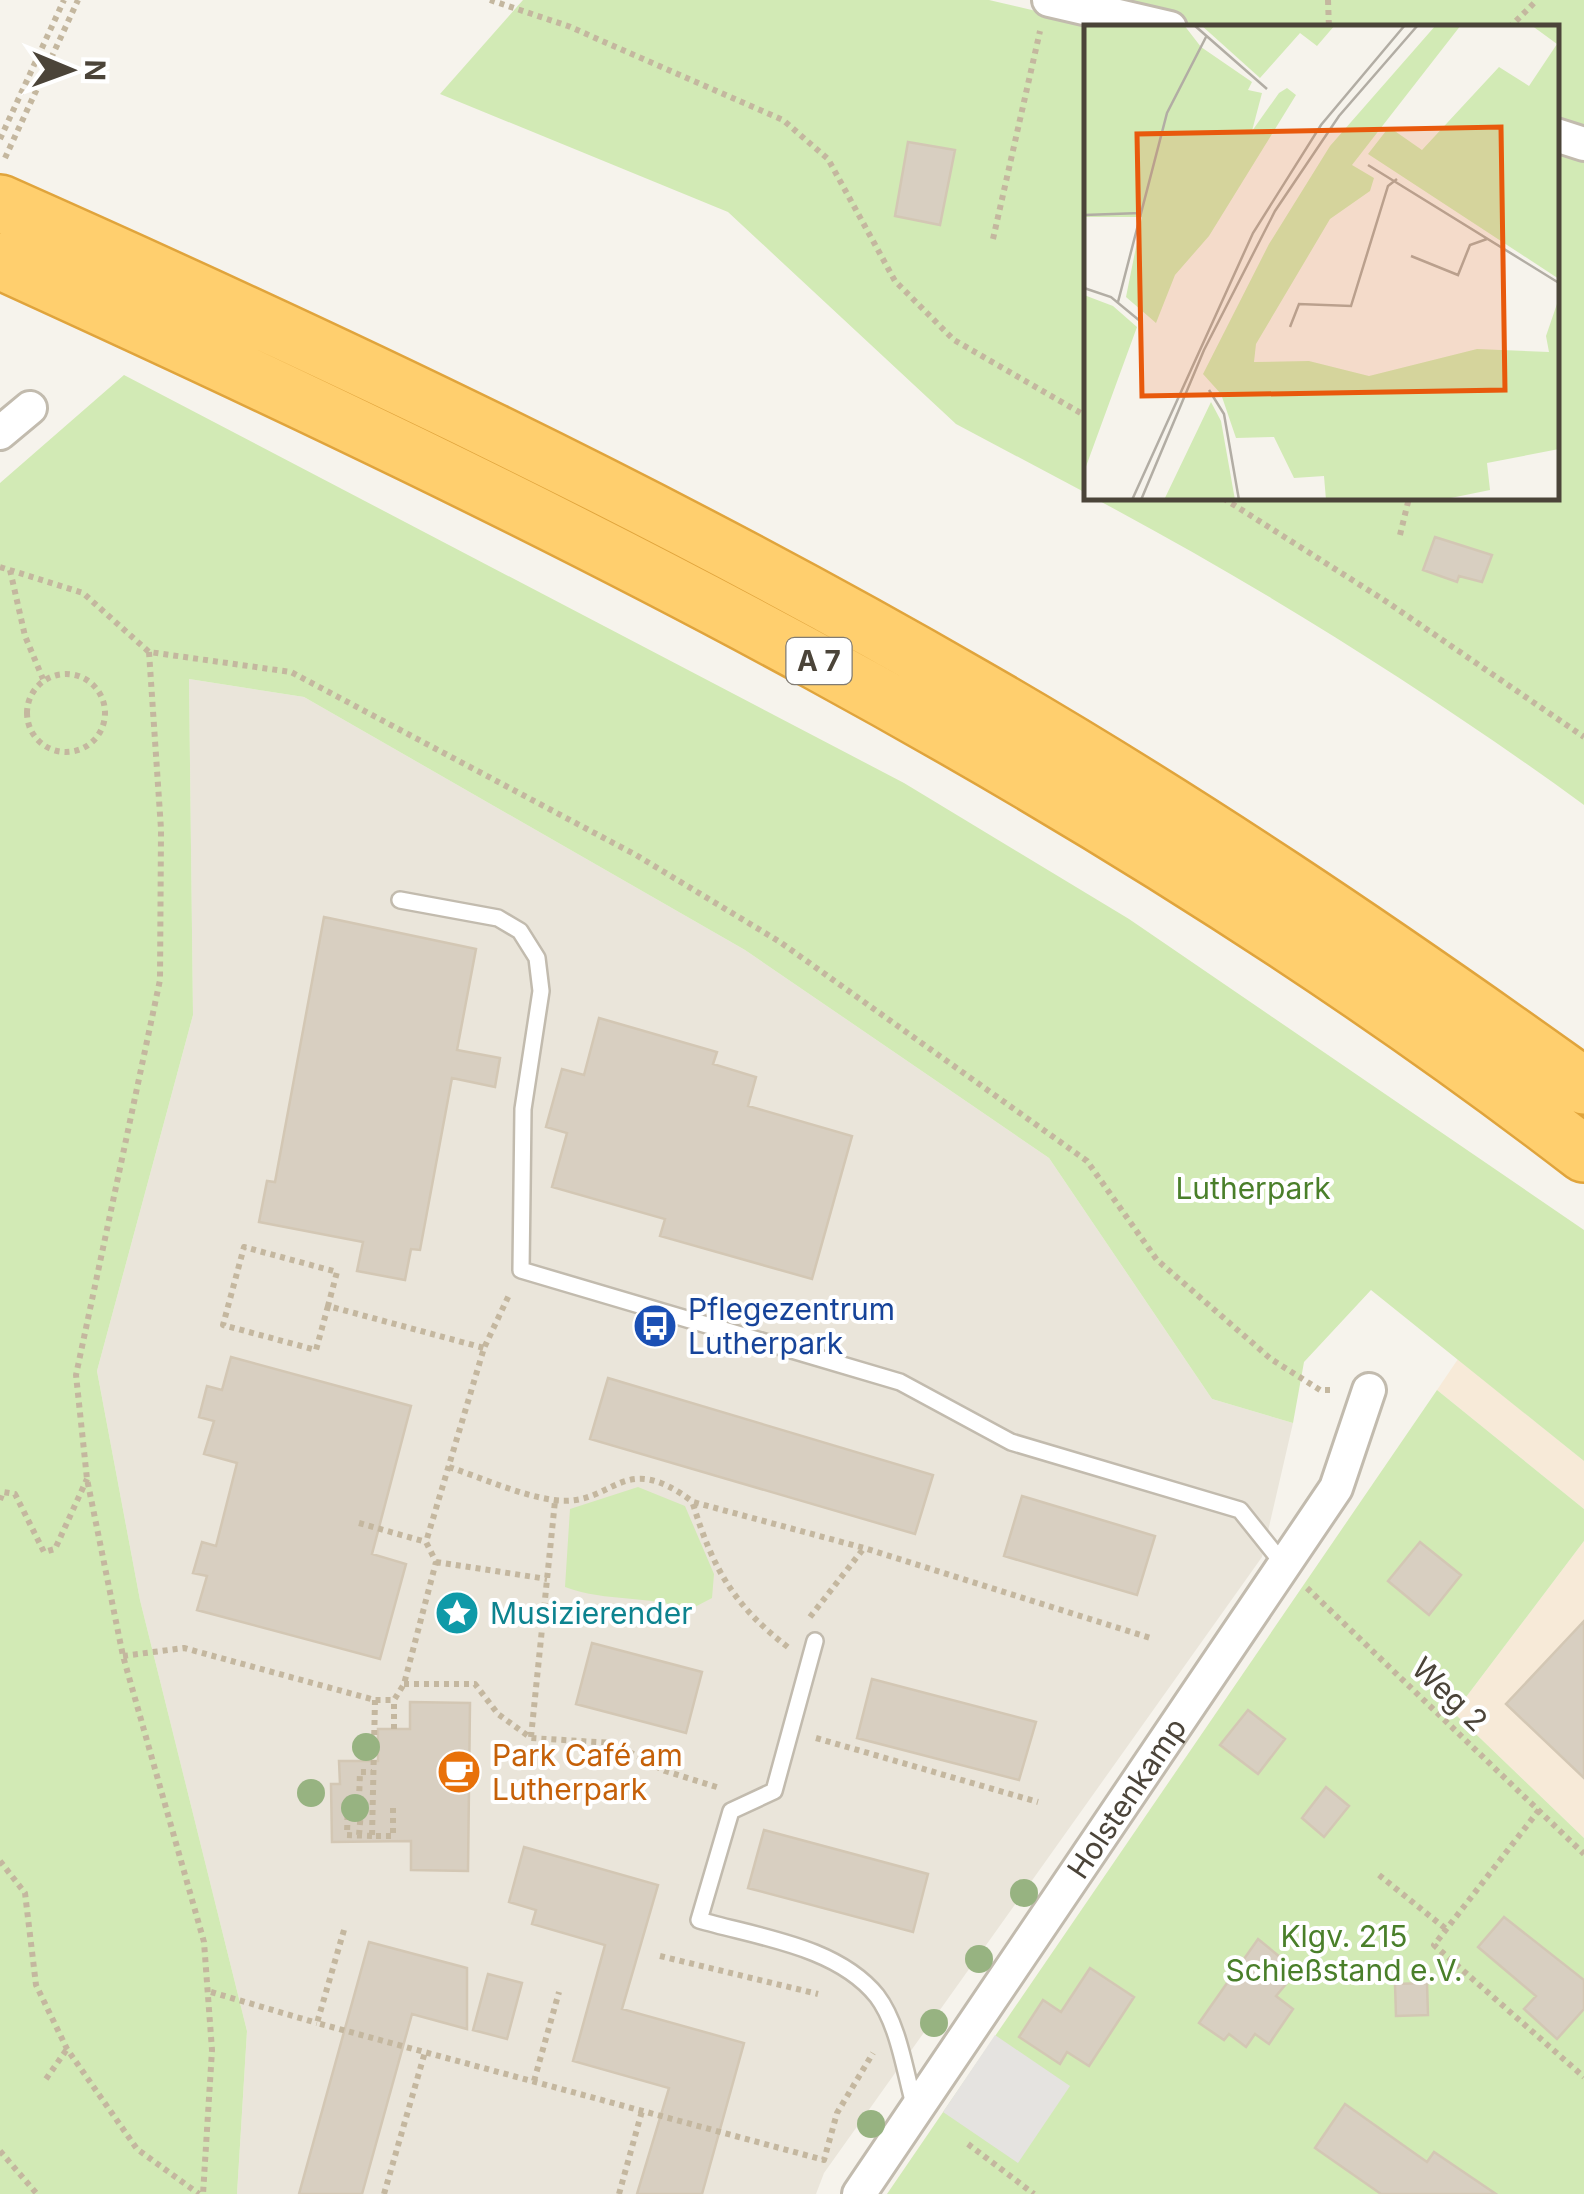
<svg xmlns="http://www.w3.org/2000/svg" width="1584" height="2194" font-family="Inter,sans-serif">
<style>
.residential{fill:#eae5da}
.commercial{fill:#f7ead8}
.green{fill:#d2eab5}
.parking{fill:#e5e3e0}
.building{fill:#d8cfc1;stroke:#d3c7b4;stroke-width:2.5}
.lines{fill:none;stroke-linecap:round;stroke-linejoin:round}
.service-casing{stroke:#c2bbae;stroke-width:20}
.minor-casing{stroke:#c2bbae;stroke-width:38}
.motorway-casing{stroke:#e0a43c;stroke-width:60}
.path{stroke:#c4b79f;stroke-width:6;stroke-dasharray:5 5;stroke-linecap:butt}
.service{stroke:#fff;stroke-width:15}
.minor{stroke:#fff;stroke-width:32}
.motorway{stroke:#ffcf6e;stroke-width:55}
.tree{fill:#97b381}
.labels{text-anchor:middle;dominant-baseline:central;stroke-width:8;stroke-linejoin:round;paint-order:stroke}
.shield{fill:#fff;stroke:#817c74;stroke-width:2.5}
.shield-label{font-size:28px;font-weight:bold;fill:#4b4439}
.park-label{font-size:30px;fill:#4a7f2a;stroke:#fff}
.transit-label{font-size:30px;fill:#164399;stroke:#fff;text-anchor:start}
.culture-label{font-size:30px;fill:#0d838f;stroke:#fff;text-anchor:start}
.street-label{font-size:30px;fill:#4b4439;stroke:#fff}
.food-label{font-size:30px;fill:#c56008;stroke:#fff;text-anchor:start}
.inset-road{fill:none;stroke:#b2ada4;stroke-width:2.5}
.view{fill:#e8590c;fill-opacity:0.15;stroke:#e8590c;stroke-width:5}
.inset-edge{fill:none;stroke:#4b4439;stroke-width:5}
</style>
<rect width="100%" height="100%" fill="#f6f3ec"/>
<path class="residential" d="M189 679 304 697 745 950 1049 1158 1212 1399 1293 1423 1262 1557 824 2173 816 2194H237L247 2031 140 1600 97 1371 193 1015Z"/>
<path class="commercial" d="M1458 1359 1584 1461V1509L1437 1390Z
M1584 1541V1838L1454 1713Z"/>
<path class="green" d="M523 0H989L1078 21 1084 0H1584V805C1429 692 1263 588 1094 498H1556V28H1086V493L956 424 728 212 440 94Z
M124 375 904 783 1129 919 1584 1230V1461L1371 1290 1304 1362 1293 1423 1212 1399 1049 1158 745 950 304 697 189 679 193 1015 97 1371 140 1600 247 2031 237 2194H0V483Z
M1437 1390 1584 1509V1541L1454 1713 1584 1838V2194H887Z
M638 1487 685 1506 714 1574 712 1598 689 1610C646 1594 609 1603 565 1587L570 1509Z"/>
<path class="parking" d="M995 2035 1070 2086 1018 2163 943 2112Z"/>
<path class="building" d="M908 142 955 150 940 225 895 216Z
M1435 537 1492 555 1482 582 1459 576 1457 582 1423 570Z
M324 917 476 949 457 1050 500 1058 495 1087 452 1078 420 1250 411 1249 405 1280 357 1271 363 1242 259 1222 267 1181 275 1182Z
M599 1018 717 1052 713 1064 756 1077 748 1106 852 1136 812 1279 660 1236 665 1219 552 1187 567 1133 546 1127 562 1069 584 1075Z
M231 1357 411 1406 372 1554 406 1564 380 1659 197 1610 207 1576 193 1573 202 1542 216 1546 237 1463 204 1454 214 1421 199 1417 207 1386 222 1390Z
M608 1378 933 1475 915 1534 590 1439Z
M1022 1496 1155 1536 1137 1595 1004 1556Z
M1420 1542 1461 1575 1429 1615 1388 1581Z
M1584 1621V1778L1506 1704Z
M592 1643 702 1672 686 1733 576 1704Z
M872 1679 1036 1722 1019 1780 857 1738Z
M410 1702 470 1703 468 1871 411 1870V1841L332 1842 331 1784H340L339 1761H378V1729H410Z
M1248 1710 1285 1739 1258 1774 1220 1745Z
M1326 1787 1349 1806 1324 1837 1302 1818Z
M764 1830 928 1874 913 1932 748 1888Z
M524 1847 658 1885 622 2009 744 2043 702 2194H637L669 2088 573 2061 605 1945 532 1924 536 1910 509 1902Z
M1504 1917 1584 1980V2009L1557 2039 1524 2009 1536 1996 1478 1947Z
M1258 1939 1297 1971 1276 1996 1293 2009 1269 2044 1255 2034 1246 2047 1229 2034 1224 2040 1199 2023Z
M369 1942 467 1968V2029L412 2014 362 2194H299Z
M1090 1968 1134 1997 1089 2066 1067 2052 1060 2064 1019 2037 1043 2000 1061 2012Z
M488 1974 522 1983 507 2039 473 2030Z
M1427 1983 1428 2015 1396 2016 1395 1984Z
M1345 2104 1427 2162 1434 2152 1496 2194H1381L1315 2148Z"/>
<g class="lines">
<defs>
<path id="service" d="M400 900 498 918 520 931 537 958 541 991 523 1109 521 1270 900 1382 1011 1442 1240 1510 1284 1565
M815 1641 774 1791 731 1811 699 1920C757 1937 837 1946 877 1996 899 2025 905 2073 915 2108"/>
<g id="minor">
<path d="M1049 0 1170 28"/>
<path d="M1556 135 1584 144"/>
<path d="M0 433 30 408"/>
<path id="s1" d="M859 2194 1336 1488 1369 1390"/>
</g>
<path id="motorway" d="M0 203C331 350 660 505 973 686 1184 807 1386 944 1584 1086
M0 261C553 513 1101 782 1584 1154"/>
</defs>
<use href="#service" class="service-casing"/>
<use href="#minor" class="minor-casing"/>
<use href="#motorway" class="motorway-casing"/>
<path class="path" d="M490 0 568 26 783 120 828 159 895 281 954 340 1086 416
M1328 0 1329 28
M1509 28 1537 0
M0 139 64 0
M5 158 78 0
M993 239 1040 31
M1223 498 1387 602 1584 737
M1400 535 1409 498
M0 567 83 593 149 652 291 672 636 855 780 942 1087 1161 1157 1260 1271 1359 1320 1390H1332
M10 570 25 636 43 679
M149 652 161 829 160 980 76 1375 87 1479 123 1656 204 1942 212 2050 203 2194
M27 713a39 39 0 1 1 78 0a39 39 0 1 1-78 0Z
M328 1306 316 1350 223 1325 244 1247 337 1272 328 1306 484 1348
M449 1467C482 1478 519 1495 554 1500 615 1508 620 1447 693 1502L864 1548 1150 1638
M0 1500 3 1492 15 1494 44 1552 55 1549 87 1479
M693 1504C713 1569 734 1606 789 1648
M359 1523 426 1542
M436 1562 547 1579
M1307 1588 1584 1854
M810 1617 864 1548
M123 1656 184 1648 375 1700H394L404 1684 436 1562 426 1542 484 1348 510 1293
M404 1684H475L498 1714 531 1738 613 1743 665 1771 720 1788
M375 1700 372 1836H393V1808
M394 1729V1700
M531 1737 555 1501
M816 1738 1038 1802
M1539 1810 1434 1945 1584 2077
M359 1835 362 1800
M372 1836 347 1835 348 1800H359L360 1772H372
M0 1861 25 1893 36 1985 67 2049 137 2149 199 2194
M1379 1875 1446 1929
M344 1930 317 2023 824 2160 837 2113 873 2053
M660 1956 818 1994
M211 1992 317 2023
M46 2079 67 2049
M534 2081 559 1992
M968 2144 1034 2194
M0 2151 37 2194
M384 2194 425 2052
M619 2194 642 2111"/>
<use href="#service" class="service"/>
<use href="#minor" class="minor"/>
<use href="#motorway" class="motorway"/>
</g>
<g class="tree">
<circle cx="366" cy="1747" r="14"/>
<circle cx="311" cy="1793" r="14"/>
<circle cx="355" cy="1808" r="14"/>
<circle cx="1024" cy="1893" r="14"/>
<circle cx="979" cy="1959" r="14"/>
<circle cx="934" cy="2023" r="14"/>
<circle cx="871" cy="2124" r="14"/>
</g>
<defs>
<symbol id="bus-disc" viewBox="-11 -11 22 22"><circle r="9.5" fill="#1a4fb4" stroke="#fff"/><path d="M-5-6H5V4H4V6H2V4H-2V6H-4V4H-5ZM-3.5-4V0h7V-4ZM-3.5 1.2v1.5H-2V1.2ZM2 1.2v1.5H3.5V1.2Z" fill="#fff"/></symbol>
<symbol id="sight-disc" viewBox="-11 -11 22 22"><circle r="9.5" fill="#0f9aa8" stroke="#fff"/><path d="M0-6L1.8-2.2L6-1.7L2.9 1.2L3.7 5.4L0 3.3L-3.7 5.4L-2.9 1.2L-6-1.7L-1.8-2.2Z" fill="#fff"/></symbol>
<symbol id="cafe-disc" viewBox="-11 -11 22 22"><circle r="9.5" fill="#e8710a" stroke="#fff"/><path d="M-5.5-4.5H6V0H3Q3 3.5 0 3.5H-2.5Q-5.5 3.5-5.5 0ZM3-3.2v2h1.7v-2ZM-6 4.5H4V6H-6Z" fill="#fff"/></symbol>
</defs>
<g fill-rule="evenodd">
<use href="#bus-disc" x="630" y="1301" width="50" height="50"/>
<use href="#sight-disc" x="432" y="1588" width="50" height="50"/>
<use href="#cafe-disc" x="434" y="1747" width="50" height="50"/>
</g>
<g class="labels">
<rect class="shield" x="786.5" y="638" width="65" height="46" rx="8"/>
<g class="shield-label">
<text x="819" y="661">A 7</text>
</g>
<g class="park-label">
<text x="1253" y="1188">Lutherpark</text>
<text x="1344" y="1936">Klgv. 215<tspan x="1344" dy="34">Schießstand e.V.</tspan></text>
</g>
<g class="transit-label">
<text x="688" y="1309">Pflegezentrum<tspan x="688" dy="34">Lutherpark</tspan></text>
</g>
<g class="culture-label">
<text x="490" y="1613">Musizierender</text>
</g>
<g class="street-label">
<text transform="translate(1450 1694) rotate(44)">Weg 2</text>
<text stroke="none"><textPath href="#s1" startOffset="478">Holstenkamp</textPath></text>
</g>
<g class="food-label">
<text x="492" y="1755">Park Café am<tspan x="492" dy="34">Lutherpark</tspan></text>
</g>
</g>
<g transform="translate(1084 25)">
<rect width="475" height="475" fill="#f6f3ec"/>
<path d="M0 0H100L117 22 168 57 164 65 178 68 168 106 195 68 203 63 212 70 125 211 91 250 72 298 42 272 58 192H0ZM117 0H251L233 21 216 8 176 53ZM352 0H377L268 140 290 153 286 166 246 194 172 319 170 337 225 336 285 351 393 324 465 327 462 311 475 273V424L403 438 406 465 357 475H242L240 451 210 453 190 412 152 413 137 369 119 349 185 219 246 121ZM447 0H475V254L284 129 305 102 338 125 415 42 445 61 473 19ZM0 270 29 281 53 302 0 447ZM127 377 137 396 151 475H80Z" fill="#d2eab5"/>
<path class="inset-road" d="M110 0 183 64M284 140 475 258M0 190 57 188M327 231 374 250 386 220 403 214M0 263 27 272 56 296M34 277 83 88 122 12M206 302 215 279 267 281 304 161 313 154M125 365 140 389 155 475M48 475 169 208 237 100 321 0M57 475 120 325 191 186 255 91 334 0"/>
<path class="view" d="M417 102 421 365 58 371 53 109Z"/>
<rect width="475" height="475" class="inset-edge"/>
</g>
<g transform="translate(70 70) rotate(91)" stroke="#ffffff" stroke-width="8" paint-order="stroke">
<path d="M0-8L18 38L0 25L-18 38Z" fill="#4b4439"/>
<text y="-15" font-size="28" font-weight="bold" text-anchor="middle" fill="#4b4439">N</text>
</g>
</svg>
